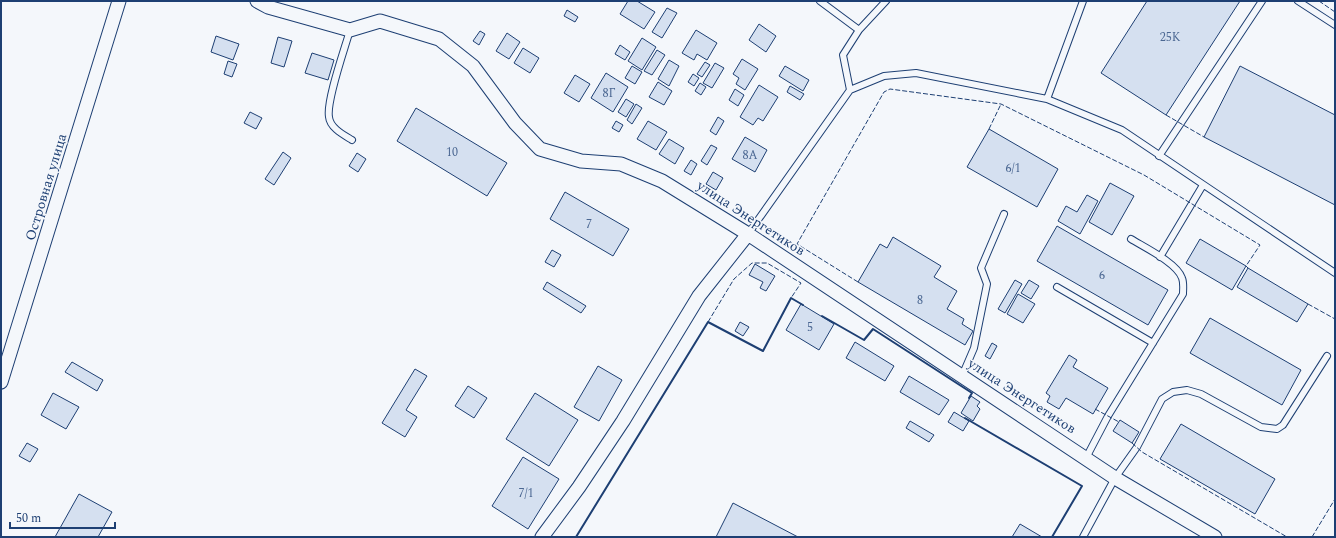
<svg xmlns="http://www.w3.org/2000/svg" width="1336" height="538" font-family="Spectral,serif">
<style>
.building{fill:#d5e0f0;stroke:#1d3f73}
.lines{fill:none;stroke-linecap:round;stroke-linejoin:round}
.lane-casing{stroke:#1d3f73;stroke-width:8}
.street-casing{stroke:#1d3f73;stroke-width:15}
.lane{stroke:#f4f7fb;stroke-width:6}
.street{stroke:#f4f7fb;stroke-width:13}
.fence{stroke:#1d3f73;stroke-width:1;stroke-dasharray:5 2;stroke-linecap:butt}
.wall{stroke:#1d3f73;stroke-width:2}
.labels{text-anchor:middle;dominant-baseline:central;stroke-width:3;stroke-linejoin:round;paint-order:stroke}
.number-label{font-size:12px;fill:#4b6792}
.street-label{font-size:14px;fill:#1d3f73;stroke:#f4f7fb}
</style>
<rect width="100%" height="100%" fill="#f4f7fb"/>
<path class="building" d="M628 1H637L655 12 644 29 620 14Z
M1147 1H1240L1166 115 1101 73Z
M667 8 677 13 662 38 652 32Z
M567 10 578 17 575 22 564 16Z
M759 24 776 36 766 52 749 40Z
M696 30 717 43 707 60 697 54 694 60 682 53Z
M480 31 485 34 479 45 473 41Z
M507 33 520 42 509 59 496 51Z
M216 36 239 44 233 60 211 52Z
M278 37 292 41 284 67 271 63Z
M642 38 656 47 642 70 628 61Z
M620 45 630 52 625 60 615 54Z
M523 48 539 58 530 73 514 63Z
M657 50 665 55 652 75 644 71Z
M312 53 334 60 328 80 305 73Z
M742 59 758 69 745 90 736 84 739 78 733 74Z
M669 60 679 66 669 86 658 79Z
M228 61 237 64 232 77 224 74Z
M705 62 710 65 702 77 697 74Z
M715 63 724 68 712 88 703 83Z
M632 66 642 72 635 84 625 78Z
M785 66 809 80 803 91 779 76Z
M1240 66 1335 115V205L1204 137Z
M606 73 628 87 613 112 591 98Z
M693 74 699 78 694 86 688 82Z
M575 75 590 84 579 102 564 93Z
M658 82 672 91 664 105 649 97Z
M700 83 706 87 701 95 695 91Z
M759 85 778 97 763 121 758 118 753 125 740 117Z
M790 86 804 94 800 100 787 92Z
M735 89 744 95 738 106 729 100Z
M626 99 634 104 626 117 618 112Z
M636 104 642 108 632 124 627 120Z
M416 108 507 163 487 196 397 141Z
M250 112 262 118 256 129 244 123Z
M718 117 724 121 716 135 710 131Z
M616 121 623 125 619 132 612 128Z
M648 121 667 132 656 150 637 139Z
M989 129 1058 169 1037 207 967 167Z
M745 137 767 150 755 172 732 159Z
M669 139 684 148 675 164 659 154Z
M711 145 717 148 707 165 701 161Z
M283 152 291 158 274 185 265 179Z
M357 153 366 159 358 172 349 166Z
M691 160 697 164 691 175 684 171Z
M713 172 723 178 716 190 706 184Z
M1110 183 1134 196 1112 235 1089 222Z
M565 192 629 229 613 256 550 219Z
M1087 195 1098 201 1080 234 1058 221 1066 206 1077 212Z
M1057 226 1168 290 1148 325 1037 261Z
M893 237 941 266 934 277 957 291 947 309 964 319 962 324 973 331 965 345 858 282 880 244 887 248Z
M1200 239 1246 266 1232 290 1186 263Z
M552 250 561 255 554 267 545 262Z
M755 264 775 276 766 291 760 288 763 282 749 275Z
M1248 268 1308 304 1297 322 1237 287Z
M1015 280 1022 284 1005 313 998 309Z
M1029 280 1039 286 1031 299 1021 293Z
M547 282 586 306 581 313 543 289Z
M1018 294 1035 304 1023 323 1007 314Z
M801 304 834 324 819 350 786 330Z
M1210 318 1301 370 1282 405 1190 353Z
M740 322 749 327 743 336 735 331Z
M855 342 894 366 885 381 846 358Z
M992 343 997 346 990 359 985 356Z
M1069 355 1077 360 1073 367 1108 388 1093 414 1066 398 1059 409 1047 402 1050 396 1046 393Z
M72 362 103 380 97 391 65 372Z
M598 366 622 380 599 421 574 407Z
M415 369 427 376 406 410 417 417 405 437 382 423Z
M909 376 949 400 939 415 900 392Z
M468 386 487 398 474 418 455 406Z
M53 393 79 407 66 429 41 415Z
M535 393 578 420 549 466 506 439Z
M971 396 980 402 977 406 980 409 973 421 961 413Z
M954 412 969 421 963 431 948 422Z
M1120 420 1139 432 1132 443 1113 431Z
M910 421 934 435 929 442 906 428Z
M1181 424 1275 479 1255 514 1160 459Z
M27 443 38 449 30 462 19 456Z
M523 457 559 479 528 529 492 506Z
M79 494 112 512 98 537H55Z
M733 503 798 537H716Z
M1020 524 1042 537H1012Z"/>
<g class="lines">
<defs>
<path id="lane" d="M820 1 859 30
M1298 1 1335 25
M350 30C345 48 326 101 329 117 330 128 344 135 352 140
M850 90 843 55 859 30 886 1
M1047 99 1083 1
M1159 156 1262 1
M748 234 850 90 884 76 916 73 1047 99 1122 130 1335 273
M1160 257 1203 185
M1057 287 1153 343
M962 376 974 348 987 284 981 268 1004 214
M1086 458 1108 416 1183 294C1183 289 1184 283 1182 278 1177 263 1144 247 1131 239
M1083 537 1115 478 1137 447 1162 399 1173 392 1187 390 1201 394 1261 427 1277 429 1283 425 1327 356"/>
<path id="street" d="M257 1 268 7 350 30 380 21 439 39 473 66 515 123 540 149 581 161 621 164 662 181 748 234 1115 478 1215 537
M1 382 119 1
M542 537 579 487 623 421 699 296 748 234"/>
</defs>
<use href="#lane" class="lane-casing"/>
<use href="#street" class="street-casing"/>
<use href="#lane" class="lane"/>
<use href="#street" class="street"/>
<path class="fence" d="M1319 1 1335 12
M1166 115 1204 137
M989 129 1001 104
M858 282 797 244 884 92 890 89 1001 104 1144 175 1260 245 1246 266 1248 268
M1308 304 1335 319
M708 322 734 279 752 263H767L801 283 791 298
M1095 409 1119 422
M1132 443 1142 452 1287 537
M1312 537 1335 499"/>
<path class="wall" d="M822 316 864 340 873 329 972 393 969 398
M965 418 1082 486 1052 537
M576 537 708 322 763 351 791 298 803 305"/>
</g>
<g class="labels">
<g class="number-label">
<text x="1170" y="37">25К</text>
<text x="609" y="93">8Г</text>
<text x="452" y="152">10</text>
<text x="750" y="155">8А</text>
<text x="1013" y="168">6/1</text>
<text x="589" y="224">7</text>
<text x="1102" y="275">6</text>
<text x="920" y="300">8</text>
<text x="810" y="327">5</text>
<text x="526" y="493">7/1</text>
</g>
<g class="street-label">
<text transform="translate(46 187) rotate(-73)">Островная улица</text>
<text transform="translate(751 218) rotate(33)">улица Энергетиков</text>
<text transform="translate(1022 396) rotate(33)">улица Энергетиков</text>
</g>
</g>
<rect width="1336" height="538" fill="none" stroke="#1d3f73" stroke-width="4"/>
<path d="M10 522v6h105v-6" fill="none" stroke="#1d3f73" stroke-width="2"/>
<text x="16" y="522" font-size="12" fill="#1d3f73" stroke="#f4f7fb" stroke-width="3" paint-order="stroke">50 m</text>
</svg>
